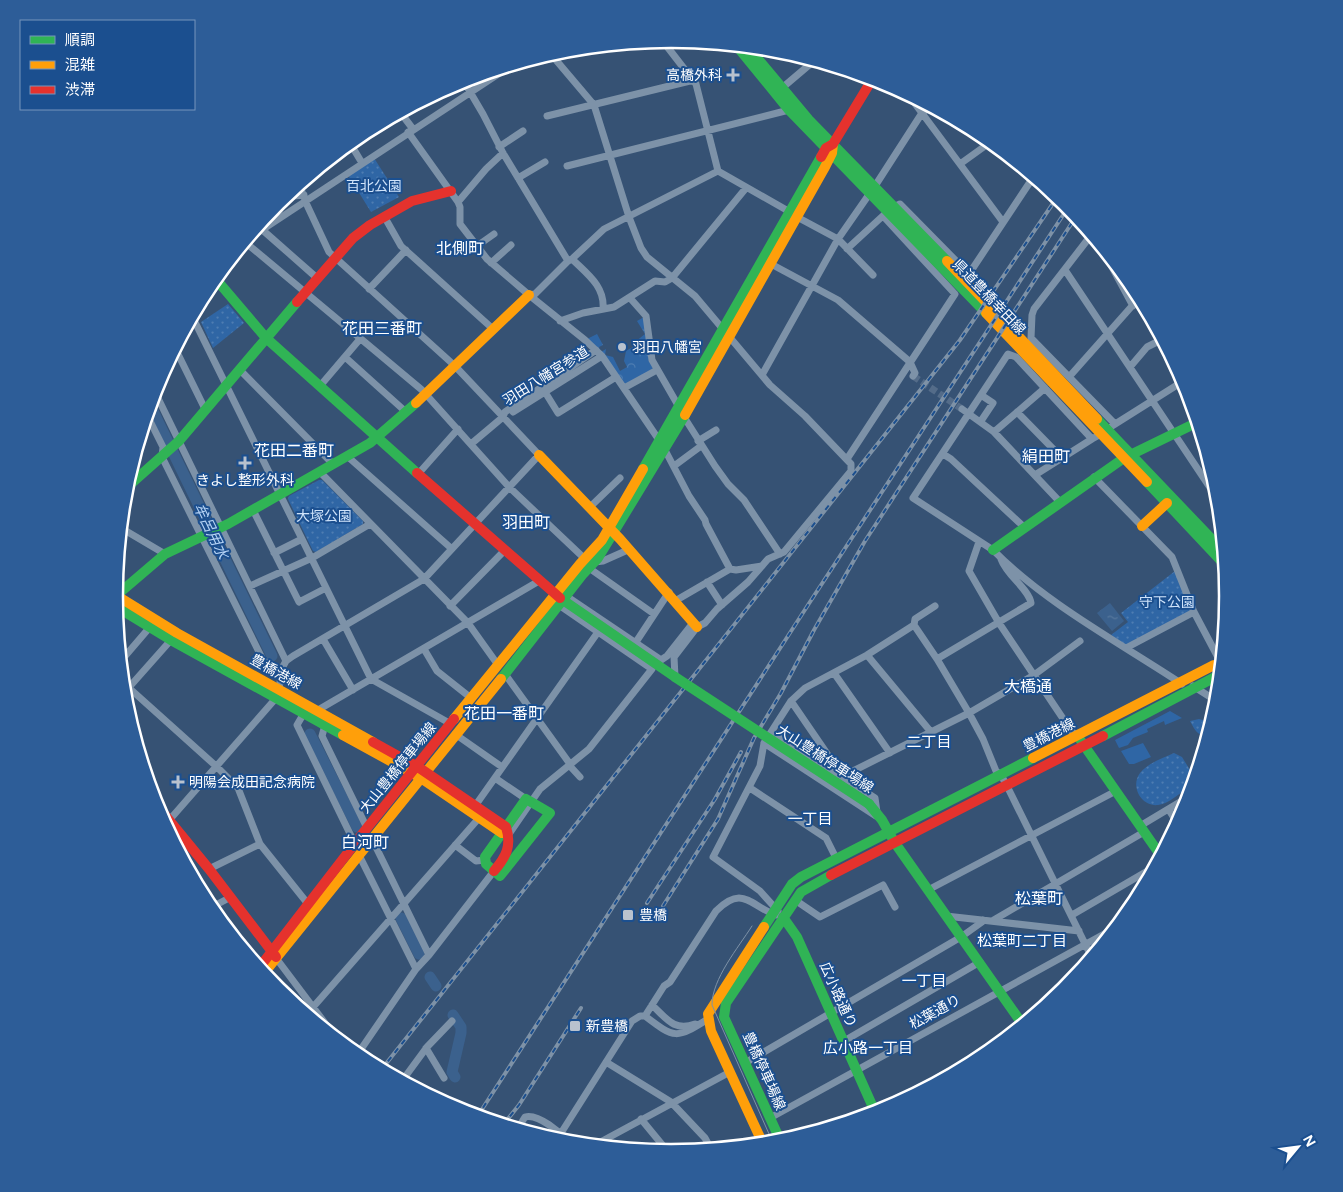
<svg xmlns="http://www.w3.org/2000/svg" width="1343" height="1192" font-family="Figtree,'Noto Sans JP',sans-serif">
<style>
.green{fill:#2f66a5}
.forest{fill:url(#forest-crowns)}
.park{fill:url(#park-dots)}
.water{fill:url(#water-ripples)}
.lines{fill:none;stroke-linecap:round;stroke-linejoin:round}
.river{stroke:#3b618d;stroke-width:11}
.street-tunnel{stroke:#546c89;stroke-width:7;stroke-dasharray:7 3.5;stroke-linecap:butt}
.street{stroke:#7d92a8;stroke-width:7}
.fast{stroke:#30b455;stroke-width:10}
.slow{stroke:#ff9f0a;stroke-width:10}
.jam{stroke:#e5322d;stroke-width:10}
.tram{stroke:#7e92a7;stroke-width:1}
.rail-casing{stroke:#7e92a7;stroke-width:4}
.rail{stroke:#1b4f8f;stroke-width:2;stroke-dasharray:5.5;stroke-linecap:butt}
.fast-bridge{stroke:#30b455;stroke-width:10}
.poi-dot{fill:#b9c2ce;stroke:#1b4f8f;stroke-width:2}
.labels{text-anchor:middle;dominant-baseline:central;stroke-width:4;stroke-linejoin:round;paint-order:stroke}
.poi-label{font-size:14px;fill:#fff;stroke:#1b4f8f;text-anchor:start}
.park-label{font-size:14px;fill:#cfe3fa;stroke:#1b4f8f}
.street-label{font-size:14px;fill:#fff;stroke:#1b4f8f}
.water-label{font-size:15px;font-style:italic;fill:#b5d3f5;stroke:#1b4f8f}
.neighbourhood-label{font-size:15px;fill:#fff;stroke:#1b4f8f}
.quarter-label{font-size:16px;fill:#fff;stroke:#1b4f8f}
.rim{fill:none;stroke:#fff;stroke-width:2.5}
</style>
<defs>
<pattern id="forest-crowns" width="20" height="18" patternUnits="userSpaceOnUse" patternTransform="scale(1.25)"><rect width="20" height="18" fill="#2f66a5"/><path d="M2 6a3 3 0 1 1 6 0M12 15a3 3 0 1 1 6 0" fill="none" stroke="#4e7db2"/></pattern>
<pattern id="park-dots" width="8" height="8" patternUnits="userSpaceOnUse" patternTransform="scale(1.25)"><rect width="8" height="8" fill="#2f66a5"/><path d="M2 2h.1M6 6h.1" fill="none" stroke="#4e7db2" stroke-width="1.8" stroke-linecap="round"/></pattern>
<pattern id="water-ripples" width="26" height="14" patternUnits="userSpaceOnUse" patternTransform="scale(1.25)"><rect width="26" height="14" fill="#3b618d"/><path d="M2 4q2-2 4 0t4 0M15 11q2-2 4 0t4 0" fill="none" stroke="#58799e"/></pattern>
</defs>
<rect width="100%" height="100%" fill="#365274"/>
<path class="green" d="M1170 711 1182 718 1165 725 1164 721 1147 729 1148 732 1133 738 1128 745 1119 748 1115 740Z
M1143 743 1151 757 1134 764H1129L1121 751Z"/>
<path class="forest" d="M644 317 653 370 627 385 624 384 587 339 597 334 603 345 599 347 601 352 606 349 605 355 613 357 620 371 627 367 624 361 626 351 636 345 635 342 645 334 637 321Z"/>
<path class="park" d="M374 158 399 197 371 212 348 175Z
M228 304 244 323 213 348 201 322Z
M319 480H322L363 521V524L316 552 313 551 288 499 289 496Z
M1175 571 1191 609 1190 612 1127 646 1111 635 1128 622 1121 613Z
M1199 719 1213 723 1209 736C1197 736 1195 730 1190 721Z
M1174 753 1182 757 1190 770 1192 766 1197 775C1194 784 1189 786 1182 792 1175 797 1167 804 1158 805 1141 807 1130 786 1140 773 1148 763 1163 758 1174 753Z"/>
<path class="water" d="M1110 603 1124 621 1112 631 1097 613Z"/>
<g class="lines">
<path class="river" d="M150 405 272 656
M310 734 357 827
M401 918 419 954
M430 977 436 986
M453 1015 461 1027V1033L452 1072 455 1077"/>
<path class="street-tunnel" d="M913 376 962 409"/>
<path class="street" d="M662 40 696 84 718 171 790 212
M550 53 594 105 629 217 641 248 647 257 695 296 770 385 805 416 851 464V471L784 552 768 559 748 582 717 609 705 623 697 627 674 657 675 677
M463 80 483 114 503 153 568 261
M782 88 815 60
M907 93 1003 222
M400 112 413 129
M547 116 694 80
M408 132 458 202 460 207V224L487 259 529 295 585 340 602 356 659 440
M350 143 362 163
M499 147 523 131
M960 164 992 141
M567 166 789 110
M518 178 545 162
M875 186 922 113 932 106
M283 197 304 195
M458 202 486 169 503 153
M894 207 900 204 969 274 1034 176
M384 216 401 246 493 329
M797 217 838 239 873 275
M258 226 317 278
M1092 234 1034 309 1032 315 1031 338 1115 424
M1091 235 1105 254 1133 306
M245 241 512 65
M245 242 422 390 509 487 585 559
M477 246 494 234
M847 249 886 213
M572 259C587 274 605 286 603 309
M491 263 511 245
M771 264 838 300 910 362 915 373 913 376
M1065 270 1219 501
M369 289 406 250
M529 295 535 294 568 261 572 259 604 229 718 171
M630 298 646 316 652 360 679 407
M192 316 371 679 451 724
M560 321 583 313 614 307 655 281 665 282 672 278 746 188
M175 348 205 409
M345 357 406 412
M1130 367 1147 347 1163 339
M240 370 333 464
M762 375 838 239 870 193
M1069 377 1140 297
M320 386 360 339
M624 388 657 370
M154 390 286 661
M545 392 558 413 616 377
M962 409 994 432 1060 502
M513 412 602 356
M1017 412 1062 458
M147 415 163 447 162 457 263 660 271 666 281 670 286 661 293 656 424 579 539 455 455 366 329 252 307 205 299 184
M684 417 715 466 728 484 744 500 780 554
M981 421 993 403 981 395
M1112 426 1185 380
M994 432 1045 388
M1101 434 1092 439 1016 357 1008 354 913 498 993 550C1045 603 1120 643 1182 684
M698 441 716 430
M471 444 503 417 505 412 596 350
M665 450 689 496 705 520 706 524 730 569
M943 454 951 459 1024 527
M347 456 452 549
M847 459 955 294 883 216
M674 466 701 446
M320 472 468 623 498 665
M419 473 458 429
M1035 475 1092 439
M1094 477 1172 557 1194 612 1222 665
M590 507 620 478
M253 510 299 602 326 588
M121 528 165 554
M979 542 969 571 999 623 1072 732 1078 736
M274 553 302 539
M595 562 603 561 630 549
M589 568 654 614
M707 582 722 605
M250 586 312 558 370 524
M566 596 661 660 667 656 693 623
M675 601 730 569 736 570 762 566
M450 606 505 550
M914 625 915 619 935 606
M323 639 353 690
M636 642 669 592
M1126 648 1194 612
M424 649 437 671 471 698
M867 655 931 732
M120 657 126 655 150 627
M937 659 1031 603C1029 589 1007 576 1001 559
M834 673 890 753
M505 674 570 764
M1193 686 1218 702
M128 687 217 767 238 788 260 844 308 904
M124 693 171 640
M791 701 841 774
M318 710 539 581
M304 713 297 725 355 844
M325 725 322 736 367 828
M772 732 875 798 877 812
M455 734 502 767
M764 743 876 816
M569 765 580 777
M843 776 969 713 1034 675 1080 641
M495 778 526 799
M750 788 826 838 836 858
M475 806 598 632
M1169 810 1178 824
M165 825 277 697 282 673 281 670
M1140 826 1190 796
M509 834 540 789 589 749 652 669 559 605
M372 839 429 955
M455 845 476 861 485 860
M359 855 416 969
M209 869 260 844
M928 890 1116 791
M795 900 820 917 883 885 895 907
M210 908 231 897
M778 911 760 891 713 857 760 766 764 743 791 701 805 688 867 655 914 625 937 659 969 713 983 739 996 771 1001 775 1007 786 1092 958
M1072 915 1156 866
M946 916 1079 931
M992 921 1144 832
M276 958 337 1039
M652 1005C666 1018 674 1032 695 1024
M307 1014 479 818
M708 1019C676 1039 675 1039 645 1016L664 986 670 982 716 911C743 884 750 906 776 915
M844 1041 980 962
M426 1048 444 1078
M357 1055 416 969 429 955 494 871
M606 1062 671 1102 705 1138 711 1149
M745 1063 961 937 982 922 983 920
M402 1081 427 1047 452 1021
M770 1118 1117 927
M641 1119 669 1153
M520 1130V1125L525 1117C538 1113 561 1133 570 1143
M556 1141 632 1021 640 1016H645
M593 1146 730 1072"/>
<path class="fast" d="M736 45 789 110 986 313
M747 46 809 120 947 261
M215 278 266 338 417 473
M1097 419 1224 552
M643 469 821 157
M1147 482 1226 566
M125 489 179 441 297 302
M993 550 1124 458 1198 422
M117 595 165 554 228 524 370 443 416 403
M560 598 675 677
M115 606 171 640 343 735
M501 679 583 574 598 558 685 415
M1103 736 1219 675 1221 669
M1081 741 1161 856
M526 799 550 813 500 876 486 864 485 857Z
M869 804 882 820 895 843 1023 1025
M783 917 797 937 876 1114
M764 927 792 884 801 877 1033 758
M781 1142 724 1017 726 1003 801 892 831 875"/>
<path class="slow" d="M947 261 1097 419
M986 313 1147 482
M416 403 529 295
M685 415 825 167 832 153 833 144
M539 455 620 539 697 627
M1142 526 1167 503
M114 594 177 633 373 742
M454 719 580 564 602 540 643 469
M343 735 421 778 502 833
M1033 758 1214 665 1222 666
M264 973 501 679
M763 1144 711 1031 708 1014 764 927"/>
<path class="jam" d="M821 157 826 148 833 144 873 78
M297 302 353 238 370 225 412 201 451 191
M417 473 560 598
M373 742 418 767 506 827C512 846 506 857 494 871
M155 803 209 869 276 957
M831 875 1103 736
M259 968 363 833 454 719"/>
<path class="tram" d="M752 926C738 948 712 979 712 1005L773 1143"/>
<defs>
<path id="rail" d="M647 903 715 799 741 752
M663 906 718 819 754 738 781 693 814 630 865 541 1077 215
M381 1070 960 340 1058 196
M477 1117 808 605 1069 206
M503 1125 519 1105 581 1008"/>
</defs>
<use href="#rail" class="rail-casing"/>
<use href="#rail" class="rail"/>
<path class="fast-bridge" d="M675 677 869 804"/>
</g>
<g class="poi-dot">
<path d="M730.5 67.5h5v5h5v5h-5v5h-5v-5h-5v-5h5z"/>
<circle cx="622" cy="347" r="5"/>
<path d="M242.5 455.5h5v5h5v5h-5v5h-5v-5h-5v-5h5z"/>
<path d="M175.5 774.5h5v5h5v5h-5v5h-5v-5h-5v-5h5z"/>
<rect x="622" y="909" width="12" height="12" rx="2.5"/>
<rect x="569" y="1020" width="12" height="12" rx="2.5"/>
</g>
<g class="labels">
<g class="poi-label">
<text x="722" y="75" text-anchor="end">高橋外科</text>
<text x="632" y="347">羽田八幡宮</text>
<text x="245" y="480" text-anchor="middle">きよし整形外科</text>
<text x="189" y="782">明陽会成田記念病院</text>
<text x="639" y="915">豊橋</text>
<text x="586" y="1026">新豊橋</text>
</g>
<g class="park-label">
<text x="374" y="186">百北公園</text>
<text x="324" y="516">大塚公園</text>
<text x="1167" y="602">守下公園</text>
</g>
<g class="street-label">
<text transform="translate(989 297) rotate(46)">県道豊橋幸田線</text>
<text transform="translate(546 376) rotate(-32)">羽田八幡宮参道</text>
<text transform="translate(276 672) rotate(29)">豊橋港線</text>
<text transform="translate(1049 735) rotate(-27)">豊橋港線</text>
<text transform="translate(825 759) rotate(33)">大山豊橋停車場線</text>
<text transform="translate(398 768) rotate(-51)">大山豊橋停車場線</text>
<text transform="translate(838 995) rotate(66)">広小路通り</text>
<text transform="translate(935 1012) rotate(-29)">松葉通り</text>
<text transform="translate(764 1071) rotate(66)">豊橋停車場線</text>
</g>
<g class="water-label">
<text transform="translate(211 531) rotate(64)">牟呂用水</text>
</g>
<g class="neighbourhood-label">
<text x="929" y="742">二丁目</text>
<text x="810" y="819">一丁目</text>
<text x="1022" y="941">松葉町二丁目</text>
<text x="924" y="981">一丁目</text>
<text x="868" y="1048">広小路一丁目</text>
</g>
<g class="quarter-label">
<text x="460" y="248">北側町</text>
<text x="382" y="328">花田三番町</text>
<text x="294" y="450">花田二番町</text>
<text x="1046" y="456">絹田町</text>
<text x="526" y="522">羽田町</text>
<text x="1028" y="686">大橋通</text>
<text x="504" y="713">花田一番町</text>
<text x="365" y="842">白河町</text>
<text x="1039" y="898">松葉町</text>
</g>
</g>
<path d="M0 0H1343V1192H0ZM123 596a548 548 0 1 1 1096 0a548 548 0 1 1-1096 0Z" fill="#2d5d98" fill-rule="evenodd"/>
<path class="rim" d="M123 596a548 548 0 1 1 1096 0a548 548 0 1 1-1096 0Z"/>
<rect x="20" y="20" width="175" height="90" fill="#1b4f8f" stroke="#7695bc"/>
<rect x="30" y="36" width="25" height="8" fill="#30b455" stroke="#7695bc"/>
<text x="65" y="45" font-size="15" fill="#ffffff">順調</text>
<rect x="30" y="61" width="25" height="8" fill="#ff9f0a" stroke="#7695bc"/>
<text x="65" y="70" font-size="15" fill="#ffffff">混雑</text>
<rect x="30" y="86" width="25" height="8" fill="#e5322d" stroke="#7695bc"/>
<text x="65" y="95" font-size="15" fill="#ffffff">渋滞</text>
<g transform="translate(1298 1147) rotate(61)" stroke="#1b4f8f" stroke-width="4" paint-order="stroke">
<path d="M0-4L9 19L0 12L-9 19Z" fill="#ffffff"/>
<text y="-8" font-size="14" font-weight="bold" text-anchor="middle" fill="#ffffff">N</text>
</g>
</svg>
